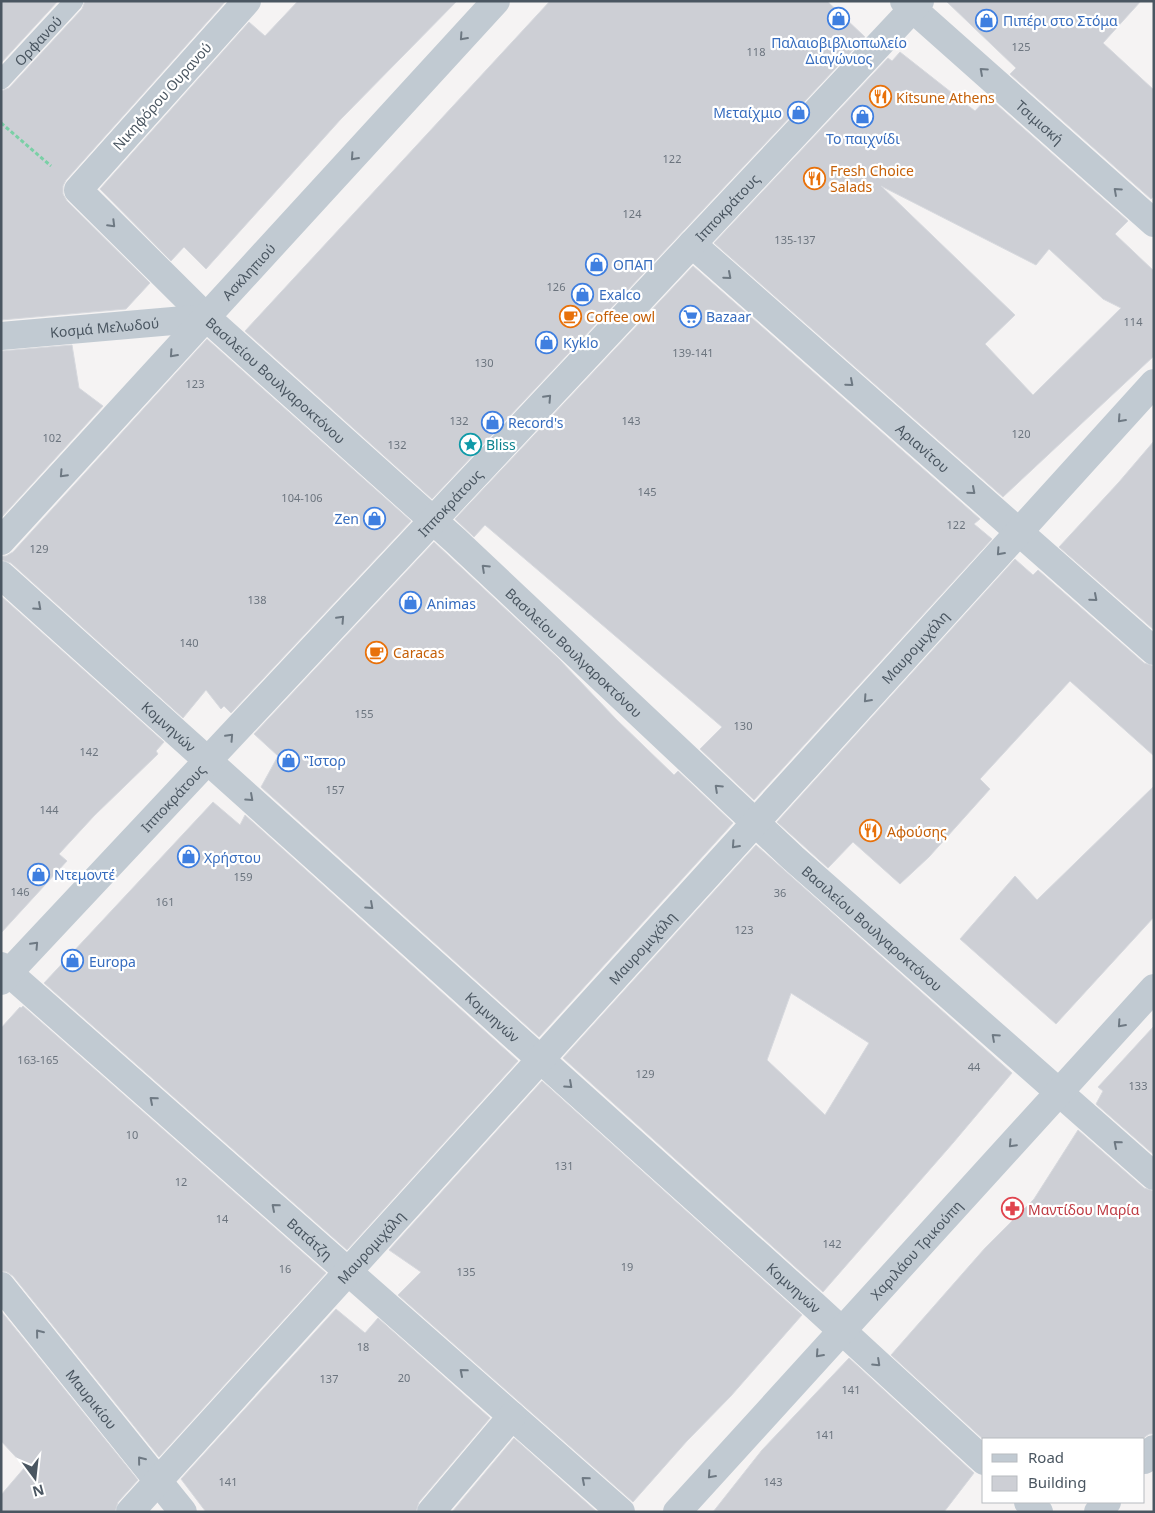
<svg xmlns="http://www.w3.org/2000/svg" width="1155" height="1513" font-family="'Noto Sans',sans-serif">
<style>
.building{fill:#cdcfd5;stroke:#d7d9de;fill-rule:evenodd}
.lines{fill:none;stroke-linecap:round;stroke-linejoin:round}
.path{stroke:#7ad0a6;stroke-width:3;stroke-dasharray:4 2.5;stroke-linecap:butt}
.service{stroke:#c1cad2;stroke-width:19}
.minor{stroke:#c1cad2;stroke-width:28}
.tertiary{stroke:#c1cad2;stroke-width:28}
.oneway{stroke:#6e7983}
.labels{text-anchor:middle;dominant-baseline:central;stroke-width:4.5;stroke-linejoin:round;paint-order:stroke}
.number-label{font-size:11px;fill:#6b747e}
.shop-label{font-size:14px;fill:#366cbe;stroke:#fff;text-anchor:start}
.street-label{font-size:14px;fill:#4a5661;stroke:#fff}
.food-label{font-size:14px;fill:#c56008;stroke:#fff;text-anchor:start}
.culture-label{font-size:14px;fill:#0d838f;stroke:#fff;text-anchor:start}
.health-label{font-size:14px;fill:#be3a42;stroke:#fff;text-anchor:start}
</style>
<rect width="100%" height="100%" fill="#f5f3f3"/>
<path class="building" d="M1 1H58L1 63Z
M85 1 225 2 66 180 63 186V194L67 201 150 283 126 309 1 320V91L9 88 82 9Z
M298 1H457L341 119 206 269 184 247 171 261 100 189 249 22 265 36Z
M550 1H827L865 37 432 499 245 331Z
M946 1H1141L1103 43 1154 90V196L1151 199 1010 74 1016 68Z
M900 52 975 111 988 97 1128 221 1115 234 1154 271V356L1003 497 714 243 888 58 892 61ZM881 186 1036 265 1049 249 1103 299 1121 308 1033 395 985 344 1015 315Z
M693 266 980 519 974 524 992 539 754 800 700 749 722 727 485 525 474 537 455 519Z
M207 339 411 521 231 713 224 706 221 709 206 690 183 718 11 563 1 560V556H6L13 552Z
M72 345 79 388 103 406 1 518V351Z
M1154 441V630L1059 547 1119 482Z
M434 542 559 659 616 719 674 775 678 771 733 823 539 1037 261 787 278 756 254 734Z
M1015 559 1033 575 1038 570 1144 663 1154 666V756L1070 681 980 779 990 789 929 857 900 884 853 842 828 868 777 822Z
M1 596 164 742 156 751 158 754 94 816 59 854 67 861 1 933Z
M1154 786V917L1056 1024 960 939 1015 876 1037 900Z
M213 802 240 825 245 815 518 1061 347 1250 44 983Z
M756 845 1012 1073 953 1143 823 1292 563 1058ZM791 993 869 1043 825 1115 767 1060Z
M23 1006 326 1273 159 1457 13 1276 7 1272 1 1271V1028L20 1007 21 1008Z
M1154 1026V1155L1096 1104 1103 1091 1098 1087Z
M542 1081 802 1315 731 1396 687 1441 633 1502 398 1295 421 1272 389 1250Z
M1078 1130 1144 1188 1154 1191V1434H1149L1142 1439 984 1440 891 1355 985 1248 1034 1199Z
M336 1309 365 1333 378 1318 490 1418 419 1502 416 1512H206L181 1479Z
M1 1311 138 1480 118 1502 115 1512H1V1495L25 1467 1 1441Z
M849 1358 974 1473 944 1512H713L762 1450Z
M514 1438 597 1512H452Z"/>
<g class="lines">
<path class="path" d="M1 123 51 166"/>
<path class="service" id="s1" d="M1 80 74 1"/>
<g class="minor">
<path id="s2" d="M247 1 78 190 207 318 456 541 793 858 1154 1176"/>
<path id="s3" d="M904 1 1154 223"/>
<path id="s4" d="M692 244 1154 651"/>
<path id="s5" d="M1 336 207 318"/>
<path id="s6" d="M1 575 815 1306 984 1461"/>
<path id="s7" d="M1 966 621 1512"/>
<path id="s8" d="M1 1286 183 1512"/>
<path d="M1144 1460 1154 1449"/>
<path d="M1028 1502 1039 1512"/>
<path id="s9" d="M130 1512 1154 383"/>
<path d="M431 1512 512 1416"/>
<path d="M1098 1512 1107 1502"/>
</g>
<g class="tertiary">
<path id="s10" d="M1 541 496 1"/>
<path id="s11" d="M1 981 920 1"/>
<path id="s12" d="M677 1512 1154 988"/>
</g>
</g>
<defs><path id="oneway-chevron" d="M-2-3.5L2.5 0L-2 3.5" fill="none" stroke-width="1.6" stroke-linecap="round" stroke-linejoin="round" transform="scale(1.25)"/></defs>
<g class="oneway">
<use href="#oneway-chevron" transform="translate(463 37) rotate(132)"/>
<use href="#oneway-chevron" transform="translate(983 71) rotate(-138)"/>
<use href="#oneway-chevron" transform="translate(354 157) rotate(132)"/>
<use href="#oneway-chevron" transform="translate(1117 191) rotate(-138)"/>
<use href="#oneway-chevron" transform="translate(112 224) rotate(45)"/>
<use href="#oneway-chevron" transform="translate(728 276) rotate(41)"/>
<use href="#oneway-chevron" transform="translate(173 354) rotate(132)"/>
<use href="#oneway-chevron" transform="translate(850 383) rotate(41)"/>
<use href="#oneway-chevron" transform="translate(548 398) rotate(-47)"/>
<use href="#oneway-chevron" transform="translate(1121 419) rotate(132)"/>
<use href="#oneway-chevron" transform="translate(63 474) rotate(133)"/>
<use href="#oneway-chevron" transform="translate(972 491) rotate(41)"/>
<use href="#oneway-chevron" transform="translate(1000 552) rotate(132)"/>
<use href="#oneway-chevron" transform="translate(485 568) rotate(-137)"/>
<use href="#oneway-chevron" transform="translate(1094 598) rotate(41)"/>
<use href="#oneway-chevron" transform="translate(38 607) rotate(42)"/>
<use href="#oneway-chevron" transform="translate(341 619) rotate(-47)"/>
<use href="#oneway-chevron" transform="translate(867 699) rotate(132)"/>
<use href="#oneway-chevron" transform="translate(230 737) rotate(-47)"/>
<use href="#oneway-chevron" transform="translate(718 788) rotate(-137)"/>
<use href="#oneway-chevron" transform="translate(250 798) rotate(42)"/>
<use href="#oneway-chevron" transform="translate(735 845) rotate(132)"/>
<use href="#oneway-chevron" transform="translate(370 906) rotate(42)"/>
<use href="#oneway-chevron" transform="translate(35 945) rotate(-47)"/>
<use href="#oneway-chevron" transform="translate(1121 1024) rotate(132)"/>
<use href="#oneway-chevron" transform="translate(995 1037) rotate(-138)"/>
<use href="#oneway-chevron" transform="translate(569 1085) rotate(42)"/>
<use href="#oneway-chevron" transform="translate(153 1100) rotate(-139)"/>
<use href="#oneway-chevron" transform="translate(1012 1144) rotate(133)"/>
<use href="#oneway-chevron" transform="translate(1117 1144) rotate(-139)"/>
<use href="#oneway-chevron" transform="translate(275 1207) rotate(-139)"/>
<use href="#oneway-chevron" transform="translate(39 1333) rotate(-129)"/>
<use href="#oneway-chevron" transform="translate(819 1354) rotate(132)"/>
<use href="#oneway-chevron" transform="translate(877 1363) rotate(43)"/>
<use href="#oneway-chevron" transform="translate(463 1372) rotate(-139)"/>
<use href="#oneway-chevron" transform="translate(141 1460) rotate(-129)"/>
<use href="#oneway-chevron" transform="translate(711 1475) rotate(132)"/>
<use href="#oneway-chevron" transform="translate(585 1480) rotate(-139)"/>
</g>
<defs>
<symbol id="shop-ring" viewBox="-11 -11 22 22"><circle r="9.5" fill="#fff" stroke="#3f7fe0" stroke-width="1.5"/><path d="M-5-2.5h2.3a2.7 3.5 0 0 1 5.4 0H5L5.5 6h-11ZM-1.5-2.5h3a1.5 2.3 0 0 0-3 0Z" fill="#3f7fe0"/></symbol>
<symbol id="restaurant-ring" viewBox="-11 -11 22 22"><circle r="9.5" fill="#fff" stroke="#e8710a" stroke-width="1.5"/><path d="M-5-6h1v4h1v-4h1v4h1v-4h1v5L-1.5 .5V6h-2V.5L-5-1ZM5-6V6H3V1.5H1.5Q1.5-4 5-6Z" fill="#e8710a"/></symbol>
<symbol id="cafe-ring" viewBox="-11 -11 22 22"><circle r="9.5" fill="#fff" stroke="#e8710a" stroke-width="1.5"/><path d="M-5.5-4.5H6V0H3Q3 3.5 0 3.5H-2.5Q-5.5 3.5-5.5 0ZM3-3.2v2h1.7v-2ZM-6 4.5H4V6H-6Z" fill="#e8710a"/></symbol>
<symbol id="supermarket-ring" viewBox="-11 -11 22 22"><circle r="9.5" fill="#fff" stroke="#3f7fe0" stroke-width="1.5"/><path d="M-6-5.5h2.5l.6 2H6L4.5 2H-2.5L-4.4-4H-6ZM-1.5 3.2a1.3 1.3 0 1 0 .1 0ZM3 3.2a1.3 1.3 0 1 0 .1 0Z" fill="#3f7fe0"/></symbol>
<symbol id="sight-ring" viewBox="-11 -11 22 22"><circle r="9.5" fill="#fff" stroke="#0f9aa8" stroke-width="1.5"/><path d="M0-6L1.8-2.2L6-1.7L2.9 1.2L3.7 5.4L0 3.3L-3.7 5.4L-2.9 1.2L-6-1.7L-1.8-2.2Z" fill="#0f9aa8"/></symbol>
<symbol id="pharmacy-ring" viewBox="-11 -11 22 22"><circle r="9.5" fill="#fff" stroke="#e0444e" stroke-width="1.5"/><path d="M-2-6h4v4h4v4h-4v4h-4v-4h-4v-4h4Z" fill="#e0444e"/></symbol>
</defs>
<g fill-rule="evenodd">
<use href="#shop-ring" x="826" y="6" width="25" height="25"/>
<use href="#shop-ring" x="974" y="8" width="25" height="25"/>
<use href="#restaurant-ring" x="868" y="84" width="25" height="25"/>
<use href="#shop-ring" x="786" y="100" width="25" height="25"/>
<use href="#shop-ring" x="850" y="104" width="25" height="25"/>
<use href="#restaurant-ring" x="802" y="166" width="25" height="25"/>
<use href="#shop-ring" x="584" y="252" width="25" height="25"/>
<use href="#shop-ring" x="570" y="282" width="25" height="25"/>
<use href="#cafe-ring" x="558" y="304" width="25" height="25"/>
<use href="#supermarket-ring" x="678" y="304" width="25" height="25"/>
<use href="#shop-ring" x="534" y="330" width="25" height="25"/>
<use href="#shop-ring" x="480" y="410" width="25" height="25"/>
<use href="#sight-ring" x="458" y="432" width="25" height="25"/>
<use href="#shop-ring" x="362" y="506" width="25" height="25"/>
<use href="#shop-ring" x="398" y="590" width="25" height="25"/>
<use href="#cafe-ring" x="364" y="640" width="25" height="25"/>
<use href="#shop-ring" x="276" y="748" width="25" height="25"/>
<use href="#restaurant-ring" x="858" y="818" width="25" height="25"/>
<use href="#shop-ring" x="176" y="844" width="25" height="25"/>
<use href="#shop-ring" x="26" y="862" width="25" height="25"/>
<use href="#shop-ring" x="60" y="948" width="25" height="25"/>
<use href="#pharmacy-ring" x="1000" y="1196" width="25" height="25"/>
</g>
<g class="labels">
<g class="number-label">
<text x="1021" y="46">125</text>
<text x="756" y="51">118</text>
<text x="672" y="158">122</text>
<text x="632" y="213">124</text>
<text x="795" y="239">135-137</text>
<text x="556" y="286">126</text>
<text x="1133" y="321">114</text>
<text x="693" y="352">139-141</text>
<text x="484" y="362">130</text>
<text x="195" y="383">123</text>
<text x="459" y="420">132</text>
<text x="631" y="420">143</text>
<text x="1021" y="433">120</text>
<text x="52" y="437">102</text>
<text x="397" y="444">132</text>
<text x="647" y="491">145</text>
<text x="302" y="497">104-106</text>
<text x="956" y="524">122</text>
<text x="39" y="548">129</text>
<text x="257" y="599">138</text>
<text x="189" y="642">140</text>
<text x="364" y="713">155</text>
<text x="743" y="725">130</text>
<text x="89" y="751">142</text>
<text x="335" y="789">157</text>
<text x="49" y="809">144</text>
<text x="243" y="876">159</text>
<text x="20" y="891">146</text>
<text x="780" y="892">36</text>
<text x="165" y="901">161</text>
<text x="744" y="929">123</text>
<text x="38" y="1059">163-165</text>
<text x="974" y="1066">44</text>
<text x="645" y="1073">129</text>
<text x="1138" y="1085">133</text>
<text x="132" y="1134">10</text>
<text x="564" y="1165">131</text>
<text x="181" y="1181">12</text>
<text x="222" y="1218">14</text>
<text x="832" y="1243">142</text>
<text x="627" y="1266">19</text>
<text x="285" y="1268">16</text>
<text x="466" y="1271">135</text>
<text x="363" y="1346">18</text>
<text x="404" y="1377">20</text>
<text x="329" y="1378">137</text>
<text x="851" y="1389">141</text>
<text x="825" y="1434">141</text>
<text x="228" y="1481">141</text>
<text x="773" y="1481">143</text>
</g>
<g class="shop-label">
<text x="1003" y="20">Πιπέρι στο Στόμα</text>
<text x="839" y="42" text-anchor="middle">Παλαιοβιβλιοπωλείο<tspan x="839" dy="16">Διαγώνιος</tspan></text>
<text x="782" y="112" text-anchor="end">Μεταίχμιο</text>
<text x="863" y="138" text-anchor="middle">Το παιχνίδι</text>
<text x="613" y="264">ΟΠΑΠ</text>
<text x="599" y="294">Exalco</text>
<text x="706" y="316">Bazaar</text>
<text x="563" y="342">Kyklo</text>
<text x="508" y="422">Record's</text>
<text x="359" y="518" text-anchor="end">Zen</text>
<text x="427" y="603">Animas</text>
<text x="304" y="760">Ἲστορ</text>
<text x="204" y="857">Χρήστου</text>
<text x="54" y="874">Ντεμοντέ</text>
<text x="89" y="961">Europa</text>
</g>
<g class="street-label">
<text stroke="none"><textPath href="#s1" startOffset="54">Ορφανού</textPath></text>
<text transform="translate(162 96) rotate(-48)">Νικηφόρου Ουρανού</text>
<text stroke="none"><textPath href="#s3" startOffset="182">Τσιμισκή</textPath></text>
<text stroke="none"><textPath href="#s11" startOffset="1061">Ιπποκράτους</textPath></text>
<text stroke="none"><textPath href="#s10" startOffset="366">Ασκληπιού</textPath></text>
<text stroke="none"><textPath href="#s5" startOffset="104">Κοσμά Μελωδού</textPath></text>
<text stroke="none"><textPath href="#s2" startOffset="528">Βασιλείου Βουλγαροκτόνου</textPath></text>
<text stroke="none"><textPath href="#s4" startOffset="308">Αριανίτου</textPath></text>
<text stroke="none"><textPath href="#s11" startOffset="656">Ιπποκράτους</textPath></text>
<text stroke="none"><textPath href="#s9" startOffset="1168">Μαυρομιχάλη</textPath></text>
<text stroke="none"><textPath href="#s2" startOffset="932">Βασιλείου Βουλγαροκτόνου</textPath></text>
<text stroke="none"><textPath href="#s6" startOffset="226">Κομνηνών</textPath></text>
<text stroke="none"><textPath href="#s11" startOffset="251">Ιπποκράτους</textPath></text>
<text stroke="none"><textPath href="#s2" startOffset="1338">Βασιλείου Βουλγαροκτόνου</textPath></text>
<text stroke="none"><textPath href="#s9" startOffset="762">Μαυρομιχάλη</textPath></text>
<text stroke="none"><textPath href="#s6" startOffset="661">Κομνηνών</textPath></text>
<text stroke="none"><textPath href="#s7" startOffset="412">Βατάτζη</textPath></text>
<text stroke="none"><textPath href="#s9" startOffset="358">Μαυρομιχάλη</textPath></text>
<text stroke="none"><textPath href="#s12" startOffset="355">Χαριλάου Τρικούπη</textPath></text>
<text stroke="none"><textPath href="#s6" startOffset="1066">Κομνηνών</textPath></text>
<text stroke="none"><textPath href="#s8" startOffset="145">Μαυρικίου</textPath></text>
</g>
<g class="food-label">
<text x="896" y="97">Kitsune Athens</text>
<text x="830" y="170">Fresh Choice<tspan x="830" dy="16">Salads</tspan></text>
<text x="586" y="316">Coffee owl</text>
<text x="393" y="652">Caracas</text>
<text x="887" y="831">Αφούσης</text>
</g>
<g class="culture-label">
<text x="486" y="444">Bliss</text>
</g>
<g class="health-label">
<text x="1028" y="1209">Μαντίδου Μαρία</text>
</g>
</g>
<rect width="1155" height="1513" fill="none" stroke="#4a5661" stroke-width="5"/>
<rect x="982" y="1438" width="162" height="65" fill="#ffffff" stroke="#b7bbc0"/>
<rect x="992" y="1454" width="25" height="8" fill="#c1cad2" stroke="#b7bbc0"/>
<text x="1028" y="1463" font-size="15" fill="#4a5661">Road</text>
<rect x="992" y="1476" width="25" height="15" fill="#cdcfd5" stroke="#b7bbc0"/>
<text x="1028" y="1488" font-size="15" fill="#4a5661">Building</text>
<g transform="translate(35 1478) rotate(165)" stroke="#ffffff" stroke-width="4" paint-order="stroke">
<path d="M0-4L9 19L0 12L-9 19Z" fill="#4a5661"/>
<text y="-8" font-size="14" font-weight="bold" text-anchor="middle" fill="#4a5661">N</text>
</g>
</svg>
